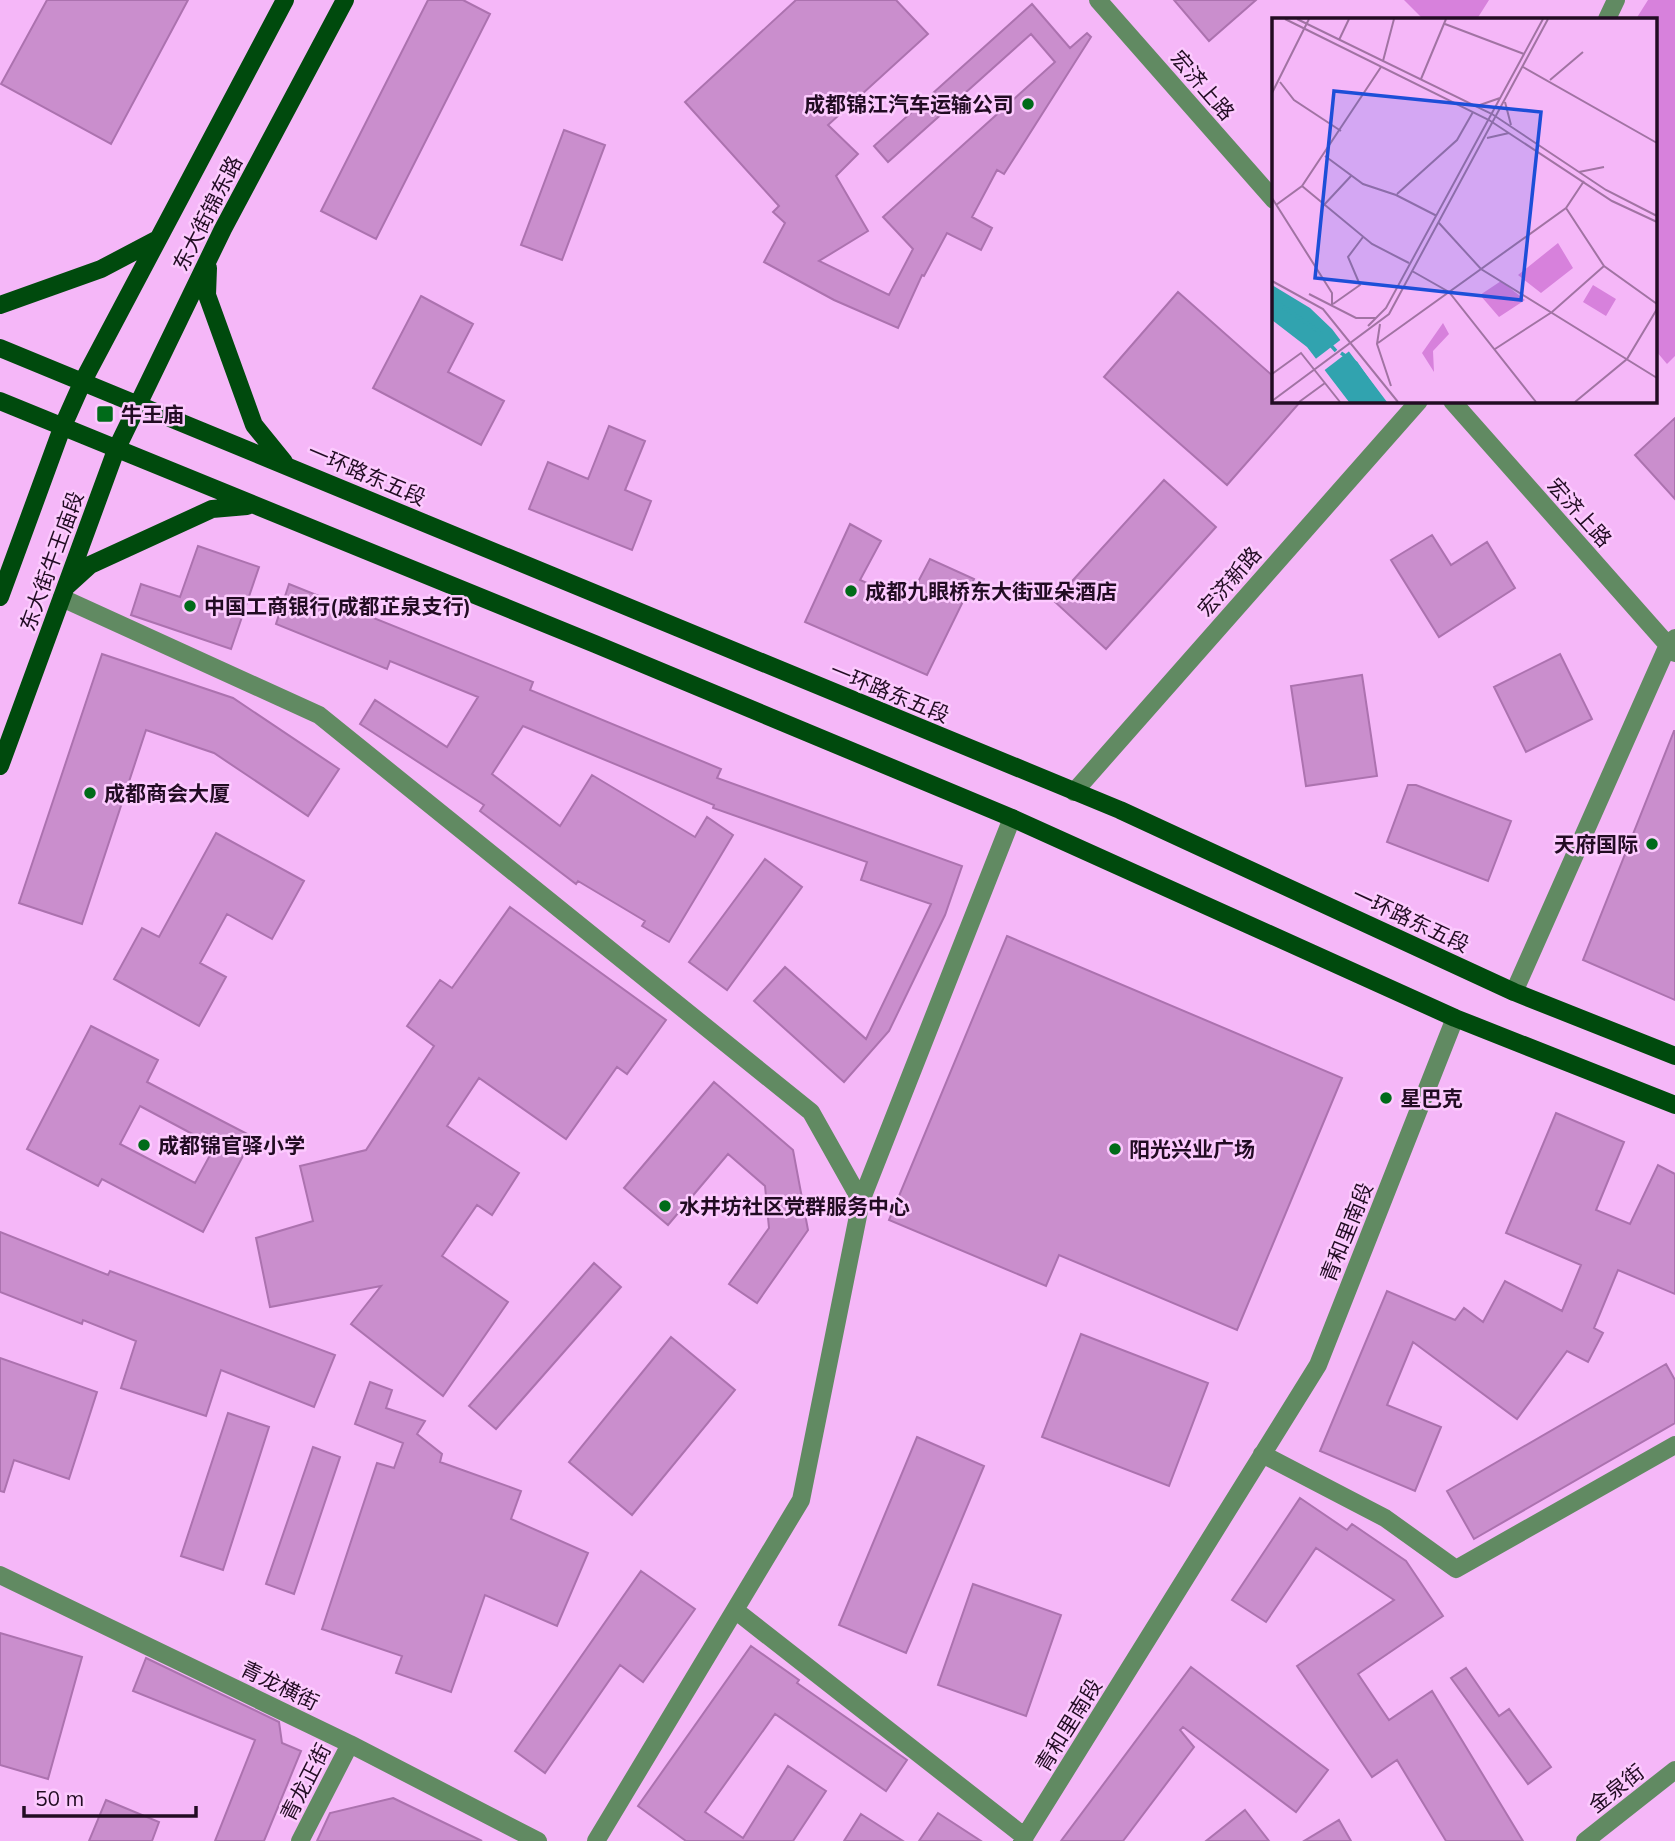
<svg xmlns="http://www.w3.org/2000/svg" width="1675" height="1841" font-family="Mulish,'Noto Sans SC',sans-serif">
<style>
.green{fill:#d781dc}
.building{fill:#ca8ecd;stroke:#ac72af;stroke-width:2;fill-rule:evenodd}
.lines{fill:none;stroke-linecap:round;stroke-linejoin:round}
.minor{stroke:#618a62;stroke-width:18}
.major{stroke:#004a0d;stroke-width:18}
.poi-dot{fill:#006b19;stroke:#fccafe;stroke-width:2.5}
.labels{text-anchor:middle;dominant-baseline:central;stroke-width:5;stroke-linejoin:round;paint-order:stroke}
.street-label{font-size:21px;fill:#220c23;stroke:#fccafe}
.poi-label{font-size:21px;font-weight:bold;fill:#220c23;stroke:#fccafe;text-anchor:start}
.inset-river{fill:none;stroke:#31a3af;stroke-width:3.5}
.inset-road{fill:none;stroke:#a173a3;stroke-width:2}
.view{fill:#1d4ed8;fill-opacity:0.15;stroke:#1d4ed8;stroke-width:3.5}
.inset-edge{fill:none;stroke:#220c23;stroke-width:3.5}
</style>
<rect width="100%" height="100%" fill="#f5b7f8"/>
<path class="green" d="M1404 0H1489L1477 19H1423Z
M1648 0H1675V356L1667 364 1656 351V19H1636Z"/>
<path class="building" d="M47 0H188L111 144 1 84Z
M428 0H463L490 14 376 239 321 211Z
M796 0H896L928 34 828 125 858 154 836 176 868 231 819 261 889 295 913 249 883 217 1055 62 1031 34 888 162 874 146 1032 4 1070 48 1087 33 1091 37 1004 174 997 170 972 217 992 228 981 250 947 233 924 276 922 275 898 328 834 300 764 262 785 223 773 212 779 206 685 102Z
M1174 0H1256L1209 41Z
M564 130 605 145 562 260 521 245Z
M1178 292 1274 377V401H1301L1227 485 1104 377Z
M421 296 473 324 448 372 504 401 481 445 373 388Z
M1675 418V499L1635 455Z
M609 426 645 441 625 490 651 501 632 550 529 509 548 462 588 479Z
M1164 480 1216 527 1106 649 1054 601Z
M850 524 881 541 860 580 908 601 930 559 974 579 927 675 805 622Z
M1432 535 1451 565 1487 542 1515 588 1439 637 1391 560Z
M198 546 259 567 231 649 131 615 141 584 180 597Z
M289 584 533 682 530 690 721 769 717 778 962 866 945 915 889 1031 844 1082 754 1001 785 967 866 1039 931 904 861 880 867 862 713 808 714 805 523 726 492 774 560 826 592 775 695 837 707 817 733 835 669 942 642 926 645 921 578 881 576 884 480 811 484 805 360 724 375 700 447 747 478 697 390 661 387 669 276 624Z
M102 654 233 698 339 769 308 816 214 753 146 730 82 924 19 903Z
M1560 654 1592 719 1526 752 1494 687Z
M1362 675 1377 776 1306 786 1291 686Z
M1674 731H1675V1000L1583 960Z
M1408 785H1416L1511 821 1488 881 1387 842Z
M216 833 304 881 272 939 227 914 200 963 226 977 199 1026 114 979 142 928 159 937Z
M765 859 802 887 727 990 689 962Z
M510 907 666 1020 627 1074 617 1067 566 1139 479 1078 447 1126 519 1173 492 1215 477 1205 442 1256 508 1302 443 1396 351 1324 381 1286 270 1307 256 1238 313 1221 300 1166 366 1150 434 1046 407 1026 440 980 452 988Z
M1007 936 1342 1078 1237 1330 1059 1255 1046 1286 889 1220Z
M91 1026 158 1060 147 1082 253 1137 203 1232 102 1179 98 1186 27 1149ZM140 1106 215 1146 195 1183 120 1144Z
M714 1082 793 1150 808 1230 757 1303 729 1284 769 1228 765 1186 728 1154 668 1225 624 1188Z
M1556 1113 1624 1142 1596 1210 1630 1224 1658 1165 1675 1174V1294L1618 1270 1594 1328 1603 1333 1588 1362 1567 1351 1517 1419 1413 1342 1387 1405 1441 1427 1415 1491 1320 1451 1387 1291 1455 1320 1464 1308 1483 1322 1505 1281 1562 1311 1581 1265 1506 1233Z
M0 1232 108 1275 110 1271 335 1355 314 1407 221 1370 206 1416 121 1388 136 1341 83 1320 82 1324 0 1292Z
M594 1263 621 1287 496 1429 469 1406Z
M1081 1334 1208 1383 1169 1486 1042 1437Z
M671 1337 735 1390 632 1515 569 1462Z
M0 1358 97 1392 69 1479 14 1460 4 1492 0 1491Z
M1666 1364 1675 1380V1423L1474 1539 1447 1491Z
M370 1382 392 1390 386 1408 425 1421 417 1434 442 1454 440 1462 521 1491 511 1519 588 1553 557 1626 485 1595 451 1692 396 1673 402 1656 322 1629 377 1463 394 1468 403 1443 355 1424Z
M228 1413 269 1427 223 1570 181 1556Z
M917 1437 984 1466 906 1653 839 1625Z
M313 1447 340 1457 294 1594 266 1584Z
M1300 1498 1347 1530 1352 1524 1406 1561 1443 1616 1358 1674 1389 1720 1432 1691 1523 1841H1446L1397 1760 1372 1777 1297 1666 1394 1600 1316 1548 1266 1622 1232 1600Z
M641 1571 695 1609 643 1682 620 1665 545 1773 515 1751Z
M973 1584 1061 1615 1026 1716 938 1685Z
M0 1633 82 1657 48 1779 0 1765Z
M751 1646 799 1680 797 1683 907 1760 886 1791 775 1714 705 1812 743 1838 788 1766 826 1791 793 1841H686L638 1806Z
M146 1658 279 1722 282 1743 301 1751 264 1841H215L255 1740 133 1691Z
M1191 1667 1328 1770 1296 1812 1183 1727 1180 1730 1194 1747 1123 1841H1061Z
M1466 1668 1499 1716 1509 1709 1551 1767 1528 1784 1451 1678Z
M393 1798 482 1841H317L330 1813Z
M106 1800 159 1822 152 1841H89Z
M1245 1810 1269 1841H1206Z
M938 1813 981 1841H919Z
M861 1814 903 1841H844Z
M1339 1820 1351 1841H1304Z"/>
<g class="lines">
<path class="minor" d="M1098 0 1274 200
M1607 19 1616 0
M1452 401 1675 653
M62 598 319 715 811 1112 861 1201
M1074 792 1419 401
M1514 992 1668 645 1675 638
M1262 1454 1385 1518 1456 1569 1675 1445
M0 1575 350 1744 538 1841
M735 1610 1025 1837
M300 1841 350 1744
M596 1841 801 1500 861 1201 1012 818
M1022 1841 1318 1365 1455 1018
M1585 1841 1675 1770"/>
<path class="major" d="M208 268 207 295 254 425 284 462
M0 305 101 269 158 239
M0 348 1120 810 1514 992 1675 1056
M0 401 595 644 1012 818 1455 1018 1675 1105
M68 585 90 565 212 509 247 506
M0 597 62 428 83 381 285 0
M0 766 116 450 223 229 345 0"/>
</g>
<g class="poi-dot">
<circle cx="1028" cy="104" r="7"/>
<rect x="96" y="405" width="18" height="18" rx="3.5"/>
<circle cx="851" cy="591" r="7"/>
<circle cx="190" cy="606" r="7"/>
<circle cx="90" cy="793" r="7"/>
<circle cx="1652" cy="844" r="7"/>
<circle cx="1386" cy="1098" r="7"/>
<circle cx="144" cy="1145" r="7"/>
<circle cx="1115" cy="1149" r="7"/>
<circle cx="665" cy="1206" r="7"/>
</g>
<g class="labels">
<g class="street-label">
<text transform="translate(1203 85) rotate(49)">宏济上路</text>
<text transform="translate(207 213) rotate(-63)">东大街锦东路</text>
<text transform="translate(367 474) rotate(23)">一环路东五段</text>
<text transform="translate(1580 512) rotate(48)">宏济上路</text>
<text transform="translate(51 561) rotate(-70)">东大街牛王庙段</text>
<text transform="translate(1229 581) rotate(-49)">宏济新路</text>
<text transform="translate(890 692) rotate(22)">一环路东五段</text>
<text transform="translate(1411 919) rotate(25)">一环路东五段</text>
<text transform="translate(1346 1232) rotate(-68)">青和里南段</text>
<text transform="translate(280 1685) rotate(26)">青龙横街</text>
<text transform="translate(1068 1725) rotate(-58)">青和里南段</text>
<text transform="translate(305 1782) rotate(-63)">青龙正街</text>
<text transform="translate(1616 1788) rotate(-38)">金泉街</text>
</g>
<g class="poi-label">
<text x="1014" y="104" text-anchor="end">成都锦江汽车运输公司</text>
<text x="121" y="414">牛王庙</text>
<text x="865" y="591">成都九眼桥东大街亚朵酒店</text>
<text x="204" y="606">中国工商银行(成都芷泉支行)</text>
<text x="104" y="793">成都商会大厦</text>
<text x="1638" y="844" text-anchor="end">天府国际</text>
<text x="1400" y="1098">星巴克</text>
<text x="158" y="1145">成都锦官驿小学</text>
<text x="1129" y="1149">阳光兴业广场</text>
<text x="679" y="1206">水井坊社区党群服务中心</text>
</g>
</g>
<g transform="translate(1272 18)">
<rect width="385" height="385" fill="#f5b7f8"/>
<path d="M286 225 301 250 269 275 246 257ZM229 263 253 282 227 299 208 277ZM321 267 344 281 334 298 311 284ZM171 305 177 316 161 333 162 354 150 335Z" fill="#d781dc"/>
<path d="M0 267 38 290 60 311 115 384H77L35 329 0 302Z" fill="#31a3af"/>
<path d="M71 320 80 331 50 354 41 343Z" fill="#f5b7f8"/>
<path class="inset-river" d="M0 281 45 312 64 333M69 335 84 345 111 384"/>
<path class="inset-road" d="M13 1 217 102 340 183 385 204M25 1 220 96 334 172 385 198M173 6 252 36M67 22 77 1M111 43 122 1M251 49 385 125M149 61 174 1M278 62 311 34M8 64 22 82 69 113M0 75 37 1M233 84 239 107M205 88 228 80M215 120 237 115M53 138 91 166 124 177 165 198M307 154 332 149M30 168 100 226 137 245M125 176 185 122 201 94M0 180 60 275V288M4 187 30 168 109 49M51 188 79 158M294 190 332 248 385 286M167 205 209 251 385 360M140 253 177 274 264 384M0 263 51 291 126 384M37 276 84 300H104M61 286 88 267 76 239 91 219M108 306 105 326 119 368M96 308 114 290 271 1M106 325 294 190 312 163M223 331 280 294 332 248M0 356 29 335 68 384M0 383 117 296 276 1M27 384 53 365M303 384 355 341 385 291"/>
<path class="view" d="M62 73 269 94 249 282 43 260Z"/>
<rect width="385" height="385" class="inset-edge"/>
</g>
<path d="M24 1806v10h172v-10" fill="none" stroke="#220c23" stroke-width="3.5"/>
<text x="35" y="1806" font-size="21" fill="#220c23" stroke="#fccafe" stroke-width="5" paint-order="stroke">50 m</text>
</svg>
